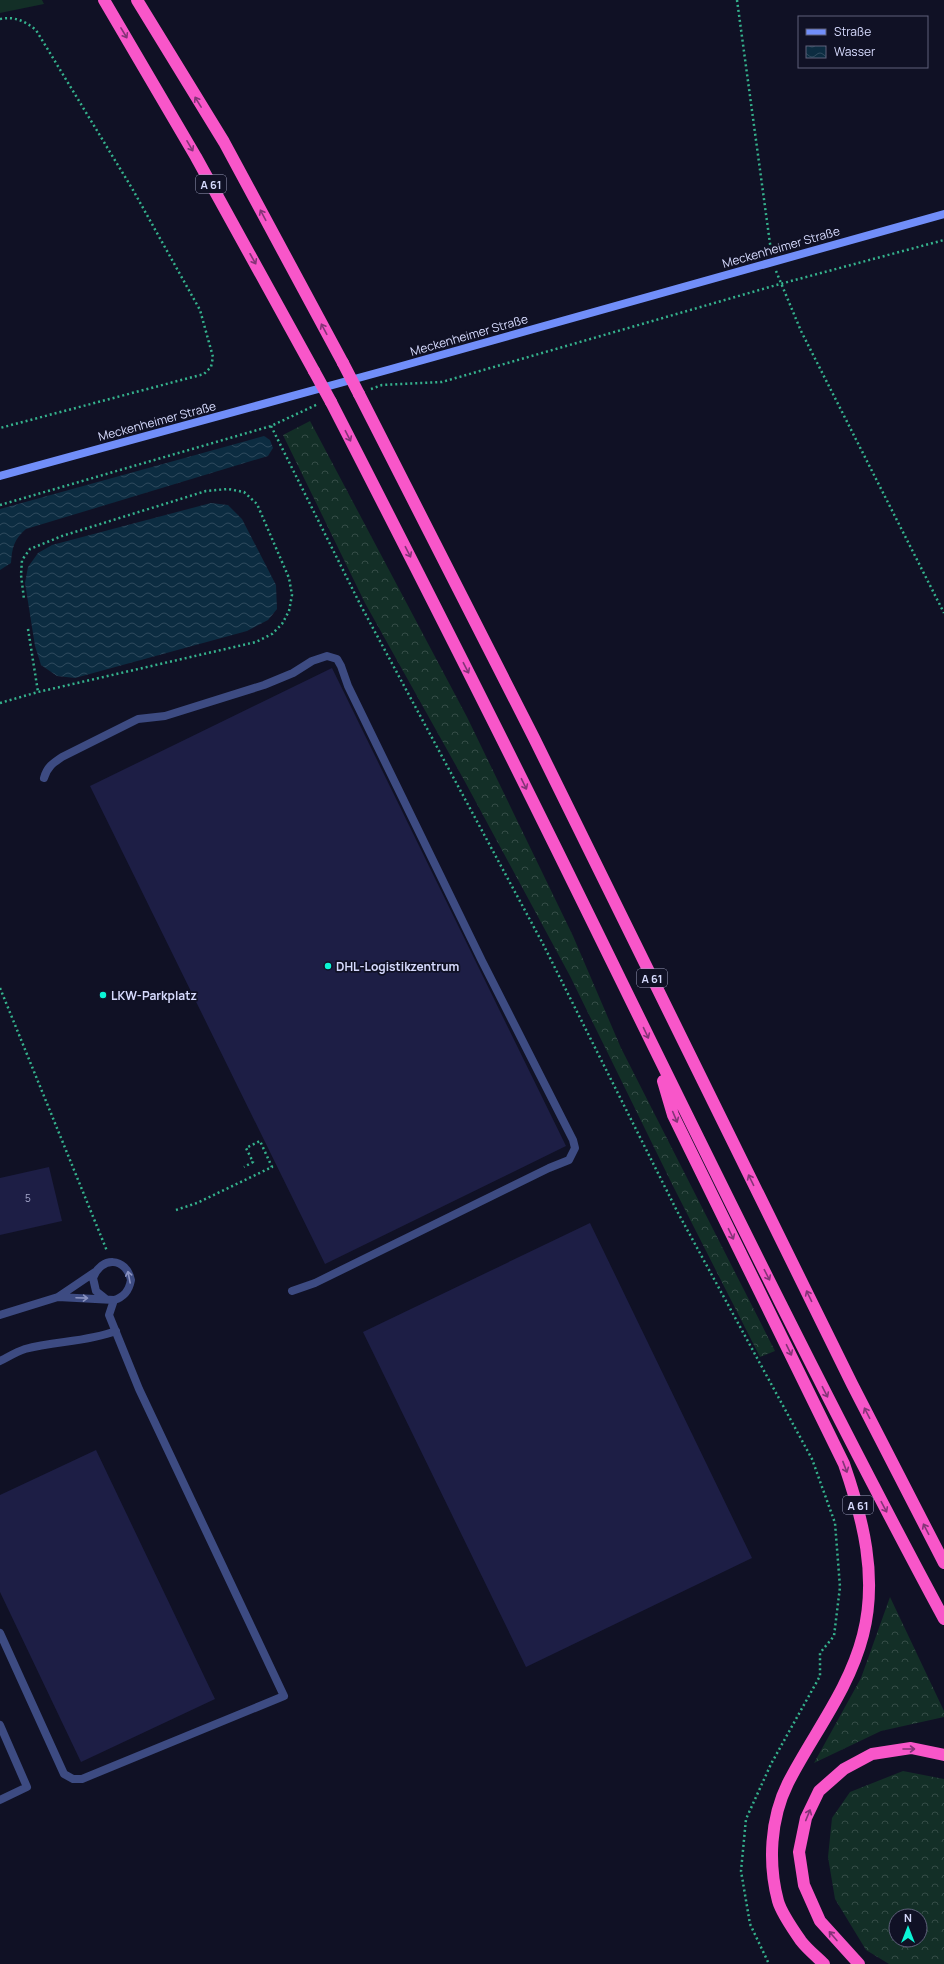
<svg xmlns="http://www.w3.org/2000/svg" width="944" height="1964" font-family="Manrope,sans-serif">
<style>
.green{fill:#132f27}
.forest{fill:url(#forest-crowns);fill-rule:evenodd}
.water{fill:url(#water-waves)}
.building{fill:#1d1e45}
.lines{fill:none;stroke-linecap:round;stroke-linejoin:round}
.path{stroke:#35b28d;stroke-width:2.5;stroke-dasharray:2 3;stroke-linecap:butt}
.lane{stroke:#3d4b82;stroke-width:8}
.street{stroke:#3d4b82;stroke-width:8}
.secondary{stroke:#718ef9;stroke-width:8}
.highway{stroke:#f856c9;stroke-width:12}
.highway-bridge{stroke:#f856c9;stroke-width:12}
.oneway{stroke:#843477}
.oneway2{stroke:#8a92c0}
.poi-dot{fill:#0bf4d5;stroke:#101125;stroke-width:1.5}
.labels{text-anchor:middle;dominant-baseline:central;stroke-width:3.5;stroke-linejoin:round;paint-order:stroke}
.number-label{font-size:10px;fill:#a8abcf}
.shield{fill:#101125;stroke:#9b9ebc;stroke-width:1}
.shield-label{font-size:11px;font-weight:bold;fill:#d6dafd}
.street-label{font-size:12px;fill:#d6dafd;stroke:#101125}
.poi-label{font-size:12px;font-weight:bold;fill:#d6dafd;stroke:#101125;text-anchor:start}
</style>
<defs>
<pattern id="forest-crowns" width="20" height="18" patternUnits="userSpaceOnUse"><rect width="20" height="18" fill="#132f27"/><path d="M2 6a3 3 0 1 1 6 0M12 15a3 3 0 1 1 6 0" fill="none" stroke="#354d47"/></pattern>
<pattern id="water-waves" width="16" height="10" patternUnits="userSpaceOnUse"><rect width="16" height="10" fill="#0c2c41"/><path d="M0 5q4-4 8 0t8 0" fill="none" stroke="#2f4a5d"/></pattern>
</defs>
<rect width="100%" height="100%" fill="#101125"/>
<path class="green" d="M0 0H42L44 4 0 13Z"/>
<path class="forest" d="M310 421 467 717 573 936 621 1048 775 1351 760 1357 673 1186 570 976 464 780 365 603 283 435Z
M890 1597 944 1711V1717L881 1731 814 1763 861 1678Z
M903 1771 944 1779V1964H889L866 1950 835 1899 828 1857 832 1818 850 1792ZM896 1916H920V1940H896Z"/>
<path class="water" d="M264 436 270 440 273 448 268 456 26 529C14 539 12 548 11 563L0 570V509Z
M211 503 228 505 242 519 276 585 277 609 268 620 247 631 75 678 57 676 41 665 35 646 25 583 28 567 38 553 52 545Z"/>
<path class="building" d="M332 668 566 1146 325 1264 90 786Z
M49 1167 62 1221 0 1235V1178Z
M590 1223 752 1558 526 1667 363 1332Z
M96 1450 215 1699 81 1762 0 1592V1495Z"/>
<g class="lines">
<path class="path" d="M737 0 771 251
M0 19C14 16 25 21 36 30L133 190 200 310 213 357 211 367 204 374 0 428
M776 271 801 331 944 613
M371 389 382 385 442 382 780 284 944 240
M271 426 360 604 543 944 677 1211 812 1459 835 1523 840 1587 834 1636 820 1653V1676L771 1764 746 1819 741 1871 750 1924 769 1964
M0 505 271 426 318 404
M28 629 38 692
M0 703 38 692 256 642 272 634 282 624 289 611 292 595 289 578 257 504 244 492 228 489 206 491 62 536 30 549 22 560 21 575 24 599
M0 988 107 1251
M176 1210 197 1203 272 1167 260 1141 246 1148 253 1162 244 1167"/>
<path class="lane" d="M44 778C47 767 53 763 62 757L138 719 165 716 264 685 293 673 312 661 327 656 337 659 341 666 348 686 482 961 573 1140 575 1148 569 1160 549 1168 315 1283 292 1291
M0 1361C8 1357 16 1352 25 1349 55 1341 87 1342 116 1331
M0 1633 64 1774 73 1779H82L284 1696 139 1389 109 1315 114 1300"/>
<path class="street" d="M58 1297 114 1300C124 1297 129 1291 131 1280 126 1257 101 1256 93 1278L96 1291 106 1299
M0 1315 58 1297 95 1272
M0 1725 27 1787 0 1800"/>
<path class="secondary" d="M0 476 391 369 944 214"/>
<path class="highway" d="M104 0 196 157 314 371
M137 0 224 142 343 363
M359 394 534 738 852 1384 944 1563
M331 402C407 550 482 698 556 848 683 1106 808 1366 944 1619
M663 1081 673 1115 844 1464C863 1519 878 1577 863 1635 849 1690 813 1734 788 1783 770 1819 768 1864 778 1901 781 1912 794 1931 801 1941 807 1949 817 1957 824 1964
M859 1964 820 1921 804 1885 799 1852 806 1818 819 1791 844 1769 872 1754 911 1748 944 1755"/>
<path class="highway-bridge" d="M343 363 359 394
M314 371 331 402"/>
</g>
<defs><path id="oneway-shaft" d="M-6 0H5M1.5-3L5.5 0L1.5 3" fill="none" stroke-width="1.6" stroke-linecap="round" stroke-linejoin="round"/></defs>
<g class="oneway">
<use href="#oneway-shaft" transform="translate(124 33) rotate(59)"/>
<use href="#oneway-shaft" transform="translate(198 102) rotate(-122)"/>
<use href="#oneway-shaft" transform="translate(190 146) rotate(60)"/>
<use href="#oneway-shaft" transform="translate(263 215) rotate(-118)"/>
<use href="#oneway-shaft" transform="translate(253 259) rotate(61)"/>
<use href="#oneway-shaft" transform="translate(324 329) rotate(-118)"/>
<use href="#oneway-shaft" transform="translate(348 436) rotate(63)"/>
<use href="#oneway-shaft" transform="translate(408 552) rotate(63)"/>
<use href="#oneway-shaft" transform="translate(466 668) rotate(63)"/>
<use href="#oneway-shaft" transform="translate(524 784) rotate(64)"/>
<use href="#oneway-shaft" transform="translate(646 1033) rotate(65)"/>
<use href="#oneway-shaft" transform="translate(675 1117) rotate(67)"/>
<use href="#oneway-shaft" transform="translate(751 1180) rotate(-116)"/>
<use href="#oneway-shaft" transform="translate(731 1234) rotate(64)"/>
<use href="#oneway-shaft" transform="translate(767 1275) rotate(63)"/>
<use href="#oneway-shaft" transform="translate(809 1296) rotate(-116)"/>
<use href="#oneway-shaft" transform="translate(789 1350) rotate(64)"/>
<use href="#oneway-shaft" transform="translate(825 1392) rotate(63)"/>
<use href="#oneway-shaft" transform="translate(867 1413) rotate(-117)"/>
<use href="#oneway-shaft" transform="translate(845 1467) rotate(69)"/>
<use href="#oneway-shaft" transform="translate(884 1507) rotate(62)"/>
<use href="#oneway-shaft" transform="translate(926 1529) rotate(-117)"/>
<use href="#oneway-shaft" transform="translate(909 1749)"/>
<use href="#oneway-shaft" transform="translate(808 1815) rotate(-68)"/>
<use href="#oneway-shaft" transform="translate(833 1936) rotate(-131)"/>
</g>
<g class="oneway2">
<use href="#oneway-shaft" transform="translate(129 1277) rotate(-101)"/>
<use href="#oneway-shaft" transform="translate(82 1298) rotate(2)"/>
</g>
<g class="poi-dot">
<circle cx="328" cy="966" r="4"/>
<circle cx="103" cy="995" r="4"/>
</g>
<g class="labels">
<g class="number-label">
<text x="28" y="1198">5</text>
</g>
<g class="shield">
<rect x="196" y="175" width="30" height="18" rx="3"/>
<rect x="637" y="969" width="30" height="18" rx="3"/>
<rect x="843" y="1496" width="30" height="18" rx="3"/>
</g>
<g class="shield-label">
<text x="211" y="184">A 61</text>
<text x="652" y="978">A 61</text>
<text x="858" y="1505">A 61</text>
</g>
<g class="street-label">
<text transform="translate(781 247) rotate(-16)">Meckenheimer Straße</text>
<text transform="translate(469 335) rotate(-16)">Meckenheimer Straße</text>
<text transform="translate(157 421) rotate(-15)">Meckenheimer Straße</text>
</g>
<g class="poi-label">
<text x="336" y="966">DHL-Logistikzentrum</text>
<text x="111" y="995">LKW-Parkplatz</text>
</g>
</g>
<rect x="798" y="16" width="130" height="52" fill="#101125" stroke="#5f617b"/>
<rect x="806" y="29" width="20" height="6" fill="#718ef9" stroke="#5f617b"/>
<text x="834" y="36" font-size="12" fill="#d6dafd">Straße</text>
<rect x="806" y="46" width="20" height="12" fill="url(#water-waves)" stroke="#5f617b"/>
<text x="834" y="56" font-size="12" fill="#d6dafd">Wasser</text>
<g transform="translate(908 1928)"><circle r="19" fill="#101125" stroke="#5f617b"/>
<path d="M0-3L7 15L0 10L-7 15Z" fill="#0bf4d5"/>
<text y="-6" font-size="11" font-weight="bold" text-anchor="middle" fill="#d6dafd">N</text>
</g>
</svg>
